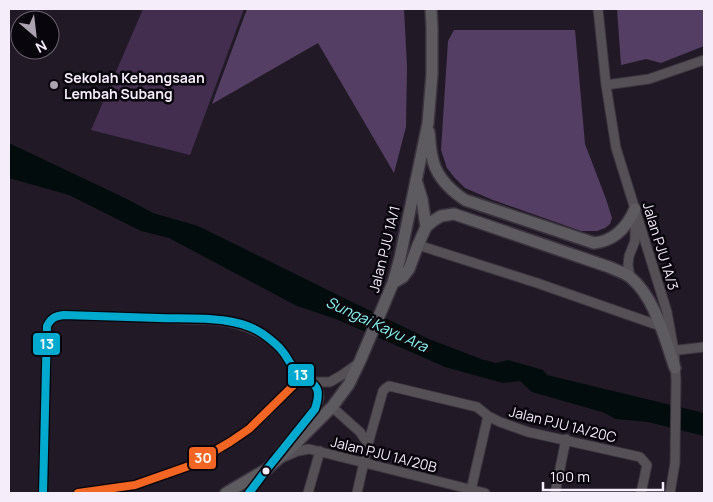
<svg xmlns="http://www.w3.org/2000/svg" width="713" height="502" font-family="Manrope,sans-serif">
<style>
.green{fill:#432e4f}
.forest{fill:#553e63}
.water{fill:#030c0d}
.lines{fill:none;stroke-linecap:round;stroke-linejoin:round}
.minor-casing{stroke:#3b343f;stroke-width:11}
.major-casing{stroke:#3b343f;stroke-width:14}
.minor{stroke:#545055;stroke-width:9}
.major{stroke:#5d5a60;stroke-width:11}
.bus-1-casing{stroke:#09050c;stroke-width:11}
.bus-2-casing{stroke:#09050c;stroke-width:11}
.bus-1{stroke:#00a9ce;stroke-width:8}
.bus-2{stroke:#f26522;stroke-width:8}
.poi-dot{fill:#aba3b0;stroke:#09050c;stroke-width:2}
.bus-dot{fill:#f6edfb;stroke:#09050c;stroke-width:2}
.labels{text-anchor:middle;dominant-baseline:central;stroke-width:5;stroke-linejoin:round;paint-order:stroke}
.poi-label{font-size:14px;font-weight:bold;fill:#f6edfb;stroke:#09050c;text-anchor:start}
.street-label{font-size:14px;fill:#f6edfb;stroke:#09050c}
.water-label{font-size:15px;font-style:italic;fill:#89f8f1;stroke:#09050c}
.line-badge{stroke:#09050c;stroke-width:2}
.badge-label{font-size:14px;text-anchor:middle;font-weight:bold;fill:#fff}
</style>
<rect width="100%" height="100%" fill="#211a26"/>
<path class="green" d="M143 9H244L190 155 91 130Z"/>
<path class="forest" d="M247 9H404L407 66 406 127 394 173 318 43 212 104Z
M617 9H704V46L661 63 646 59 621 65Z
M454 30H575L585 144 606 199 612 218 610 224 605 228 597 231H581L493 200 465 188 454 177 447 168 441 150 448 41Z"/>
<path class="water" d="M9 143 127 199 153 213 198 226 352 302 429 339 481 359 496 363 508 360 543 370 547 375 704 413V436L648 422 616 419 602 412 532 392 520 381 503 383 445 367 336 319 297 306 169 238 141 231 69 195 9 178Z"/>
<g class="lines">
<defs>
<path id="minor" d="M598 9 606 85 616 148 667 312 674 351 676 379 675 463 670 493
M606 85 649 79 704 60
M418 245 537 283 660 326
M630 277 628 265 629 256 635 241V219
M670 351 704 347
M312 382H330L342 375 359 363
M332 407 360 432 368 444
M282 458 298 451 309 449 485 493
M471 490 488 416
M43 493 47 326C51 318 55 316 64 315L216 320C241 323 265 331 281 350 287 357 290 365 297 372 305 379 319 383 319 397 318 411 289 441 279 453
M78 493 135 485 189 466 230 442 249 429 303 376
M249 493 265 471
M308 493 320 451
M357 493 368 444 383 391 386 388 389 386 477 407 488 416 500 422 528 432 640 457 647 465 641 493
M555 493 566 439"/>
<path id="major" d="M429 132C430 140 430 148 432 156 435 175 450 190 465 200L594 243C615 241 627 227 635 209
M416 180 422 199 426 227
M393 283 403 277 409 269 418 245 426 227 433 221 441 216 454 214 609 267C616 270 625 273 630 277 655 297 665 340 675 368
M226 493 267 469 294 445 332 407 349 384 360 361 393 283 400 258 428 123 432 74V27L431 9"/>
</defs>
<use href="#minor" class="minor-casing"/>
<use href="#major" class="major-casing"/>
<use href="#minor" class="minor"/>
<use href="#major" class="major"/>
<defs>
<path id="bus-1" d="M43 493 47 326C51 318 55 316 64 315 95 316 127 317 159 318 191 319 236 315 263 334 270 339 278 345 283 352 288 358 290 365 296 370 311 386 324 381 315 409L267 469 249 493"/>
<path id="bus-2" d="M78 493 135 485 189 466 230 442 249 429 303 376"/>
</defs>
<use href="#bus-1" class="bus-1-casing"/>
<use href="#bus-2" class="bus-2-casing"/>
<use href="#bus-1" class="bus-1"/>
<use href="#bus-2" class="bus-2"/>
</g>
<circle class="poi-dot" cx="54" cy="85" r="5"/>
<circle class="bus-dot" cx="266" cy="471" r="4.5"/>
<g class="labels">
<g class="poi-label">
<text x="64" y="77">Sekolah Kebangsaan<tspan x="64" dy="16">Lembah Subang</tspan></text>
</g>
<g class="street-label">
<text transform="translate(661 246) rotate(73)">Jalan PJU 1A/3</text>
<text transform="translate(384 249) rotate(-76)">Jalan PJU 1A/1</text>
<text transform="translate(563 424) rotate(14)">Jalan PJU 1A/20C</text>
<text transform="translate(384 454) rotate(14)">Jalan PJU 1A/20B</text>
</g>
<g class="water-label">
<text transform="translate(377 324) rotate(25)">Sungai Kayu Ara</text>
</g>
</g>
<g class="line-badge">
<rect x="32" y="332" width="29" height="24" rx="5" fill="#00a9ce"/>
<rect x="287" y="363" width="28" height="24" rx="5" fill="#00a9ce"/>
<rect x="188" y="446" width="29" height="24" rx="5" fill="#f26522"/>
</g>
<g class="badge-label">
<text x="47" y="349">13</text>
<text x="301" y="380">13</text>
<text x="203" y="463">30</text>
</g>
<rect width="713" height="502" fill="none" stroke="#f6edfb" stroke-width="20"/>
<g transform="translate(35 35) rotate(152)"><circle r="24" fill="#09050c" stroke="#68626c"/>
<path d="M0-4L9 19L0 12L-9 19Z" fill="#aba3b0"/>
<text y="-8" font-size="14" font-weight="bold" text-anchor="middle" fill="#f6edfb">N</text>
</g>
<path d="M543 482v8h120v-8" fill="none" stroke="#f6edfb" stroke-width="2.5"/>
<text x="550" y="482" font-size="15" fill="#f6edfb" stroke="#09050c" stroke-width="4" paint-order="stroke">100 m</text>
</svg>
